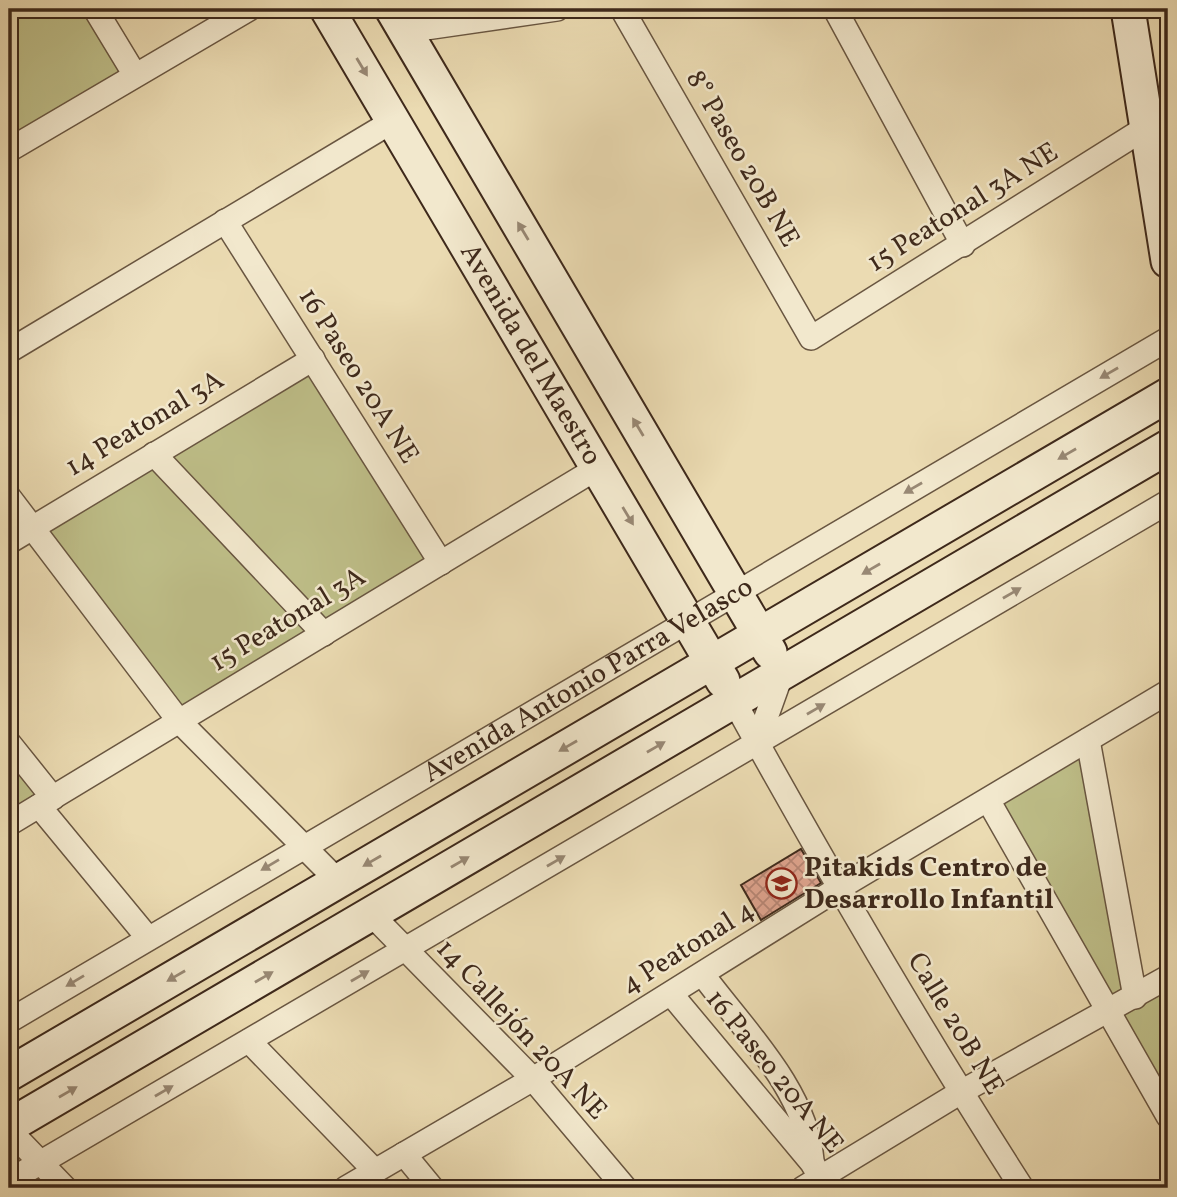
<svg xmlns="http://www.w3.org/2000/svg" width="1177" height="1197" font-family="Vollkorn,serif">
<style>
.green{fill:#bebe88;stroke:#7e7452;stroke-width:2}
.building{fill:url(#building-cross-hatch);stroke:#3e291b;stroke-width:2}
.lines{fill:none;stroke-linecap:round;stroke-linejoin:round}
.street-casing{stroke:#695641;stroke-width:26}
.secondary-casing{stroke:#3e291b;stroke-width:37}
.street{stroke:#f2e8cd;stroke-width:23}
.secondary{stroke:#f2e8cd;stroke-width:33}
.oneway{fill:#988874}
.labels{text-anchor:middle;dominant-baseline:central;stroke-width:5;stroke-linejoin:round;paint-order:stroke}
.street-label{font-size:28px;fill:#3e291b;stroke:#f2e8cd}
.poi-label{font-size:28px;font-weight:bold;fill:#3e291b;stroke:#f2e8cd;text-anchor:start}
</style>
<defs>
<pattern id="building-cross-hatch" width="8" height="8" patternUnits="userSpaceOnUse" patternTransform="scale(1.75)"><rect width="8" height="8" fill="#e1a691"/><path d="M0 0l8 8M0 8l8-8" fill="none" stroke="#b88776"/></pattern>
</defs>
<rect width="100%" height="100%" fill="#ebdbb2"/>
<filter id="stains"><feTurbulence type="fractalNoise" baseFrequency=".00286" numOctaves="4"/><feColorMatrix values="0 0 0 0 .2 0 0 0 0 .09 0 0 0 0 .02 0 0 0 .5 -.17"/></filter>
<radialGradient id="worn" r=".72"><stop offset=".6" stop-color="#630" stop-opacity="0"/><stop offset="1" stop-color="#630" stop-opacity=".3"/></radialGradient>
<path class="green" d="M9 9H95L135 75 9 150Z
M314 361 441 562 180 720 34 530Z
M1088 741 1134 996 1168 985V1114L989 801Z
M9 742 52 797 9 823Z"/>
<path class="building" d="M801 849 821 883 761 920 741 885Z"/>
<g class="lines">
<defs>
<g id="street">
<path d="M95 9 135 75"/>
<path d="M622 9 811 338 1147 127"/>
<path d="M835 9 963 245"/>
<path d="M405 31 557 9"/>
<path d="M9 150 249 9"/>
<path d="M225 221 441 563"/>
<path d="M9 351 393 121"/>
<path d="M154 454 324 634"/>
<path d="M9 497 179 721 338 881"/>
<path d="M9 542 313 359"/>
<path d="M734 701C825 866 920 1029 1022 1188"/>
<path d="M1088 740 1135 997"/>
<path d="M9 743 53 798"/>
<path d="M757 743 782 673"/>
<path d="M988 800 1168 1116"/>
<path d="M39 806 148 938"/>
<path d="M9 824 599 467"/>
<path d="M371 914 533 1079 625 1188"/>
<path d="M703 975C743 1029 806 1090 812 1160"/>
<path d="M672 995 812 1163 827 1188"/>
<path id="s1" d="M9 1021 1168 339"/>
<path d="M249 1041 375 1171"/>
<path d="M9 1130 65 1188"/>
<path d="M404 1154 432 1188"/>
<path d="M9 1181 1168 502"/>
<path d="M346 1188 533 1079 839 888 1168 692"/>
<path d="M803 1188 961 1092 1168 977"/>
</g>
<g id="secondary">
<path id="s2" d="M327 9 723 681"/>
<path d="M392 9 770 652"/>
<path d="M1128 9 1168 261"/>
<path d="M9 1074 1168 395"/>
<path d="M9 1126 1168 447"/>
</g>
</defs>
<use href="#street" class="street-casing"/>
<use href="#secondary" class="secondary-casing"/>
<use href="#street" class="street"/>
<use href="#secondary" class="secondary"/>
</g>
<defs><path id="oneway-solid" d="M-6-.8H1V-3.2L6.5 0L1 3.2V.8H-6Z" transform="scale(1.75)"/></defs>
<g class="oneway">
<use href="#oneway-solid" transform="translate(362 67) rotate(59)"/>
<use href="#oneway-solid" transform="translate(523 231) rotate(-121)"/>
<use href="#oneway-solid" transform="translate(1109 373) rotate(150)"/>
<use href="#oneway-solid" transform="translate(638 427) rotate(-121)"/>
<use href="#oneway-solid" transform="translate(1067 454) rotate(150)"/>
<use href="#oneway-solid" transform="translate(913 488) rotate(150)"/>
<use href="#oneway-solid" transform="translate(628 516) rotate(59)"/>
<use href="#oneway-solid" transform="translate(871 569) rotate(150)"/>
<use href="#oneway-solid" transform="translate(1012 593) rotate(-30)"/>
<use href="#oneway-solid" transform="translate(816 709) rotate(-30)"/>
<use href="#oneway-solid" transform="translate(568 746) rotate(150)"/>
<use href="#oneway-solid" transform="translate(656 747) rotate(-30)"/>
<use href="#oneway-solid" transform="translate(372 861) rotate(150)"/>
<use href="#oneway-solid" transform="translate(556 861) rotate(-30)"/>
<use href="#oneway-solid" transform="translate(460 862) rotate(-30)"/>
<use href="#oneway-solid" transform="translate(270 865) rotate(149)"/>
<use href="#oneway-solid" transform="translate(176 976) rotate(150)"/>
<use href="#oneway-solid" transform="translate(360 976) rotate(-30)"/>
<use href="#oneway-solid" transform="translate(264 977) rotate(-30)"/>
<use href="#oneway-solid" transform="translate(75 981) rotate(149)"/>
<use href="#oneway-solid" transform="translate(164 1091) rotate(-30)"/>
<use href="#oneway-solid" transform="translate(68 1092) rotate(-30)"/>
</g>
<defs>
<symbol id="school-ring" viewBox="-11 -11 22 22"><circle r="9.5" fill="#f2e8cd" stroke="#8f2418" stroke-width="1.5"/><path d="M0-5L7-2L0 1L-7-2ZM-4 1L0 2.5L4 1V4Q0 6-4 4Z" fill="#8f2418"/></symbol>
</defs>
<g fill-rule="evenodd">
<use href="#school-ring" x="764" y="866" width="35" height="35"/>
</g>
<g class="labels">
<g class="street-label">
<text transform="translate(742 159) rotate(60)">8° Paseo 20B NE</text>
<text transform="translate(963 208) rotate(-32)">15 Peatonal 3A NE</text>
<text stroke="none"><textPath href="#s2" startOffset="401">Avenida del Maestro</textPath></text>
<text transform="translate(358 376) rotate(58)">16 Paseo 20A NE</text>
<text transform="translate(145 424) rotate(-31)">14 Peatonal 3A</text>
<text transform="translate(288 620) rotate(-31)">15 Peatonal 3A</text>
<text stroke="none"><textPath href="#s1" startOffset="672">Avenida Antonio Parra Velasco</textPath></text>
<text transform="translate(688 948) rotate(-32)">4 Peatonal 4</text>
<text transform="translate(955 1024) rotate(59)">Calle 20B NE</text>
<text transform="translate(521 1030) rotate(47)">14 Callejón 20A NE</text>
<text transform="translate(774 1072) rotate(51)">16 Paseo 20A NE</text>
</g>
<g class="poi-label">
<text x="804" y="868">Pitakids Centro de<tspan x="804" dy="32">Desarrollo Infantil</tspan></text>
</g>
</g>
<rect width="1177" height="1197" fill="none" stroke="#ebdbb2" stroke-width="35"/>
<rect x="10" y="10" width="1156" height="1176" fill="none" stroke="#3e291b" stroke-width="3.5"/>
<rect x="18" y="18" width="1142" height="1162" fill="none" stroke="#3e291b" stroke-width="2"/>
<rect width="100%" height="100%" filter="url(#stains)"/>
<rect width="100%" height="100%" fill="url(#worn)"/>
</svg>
